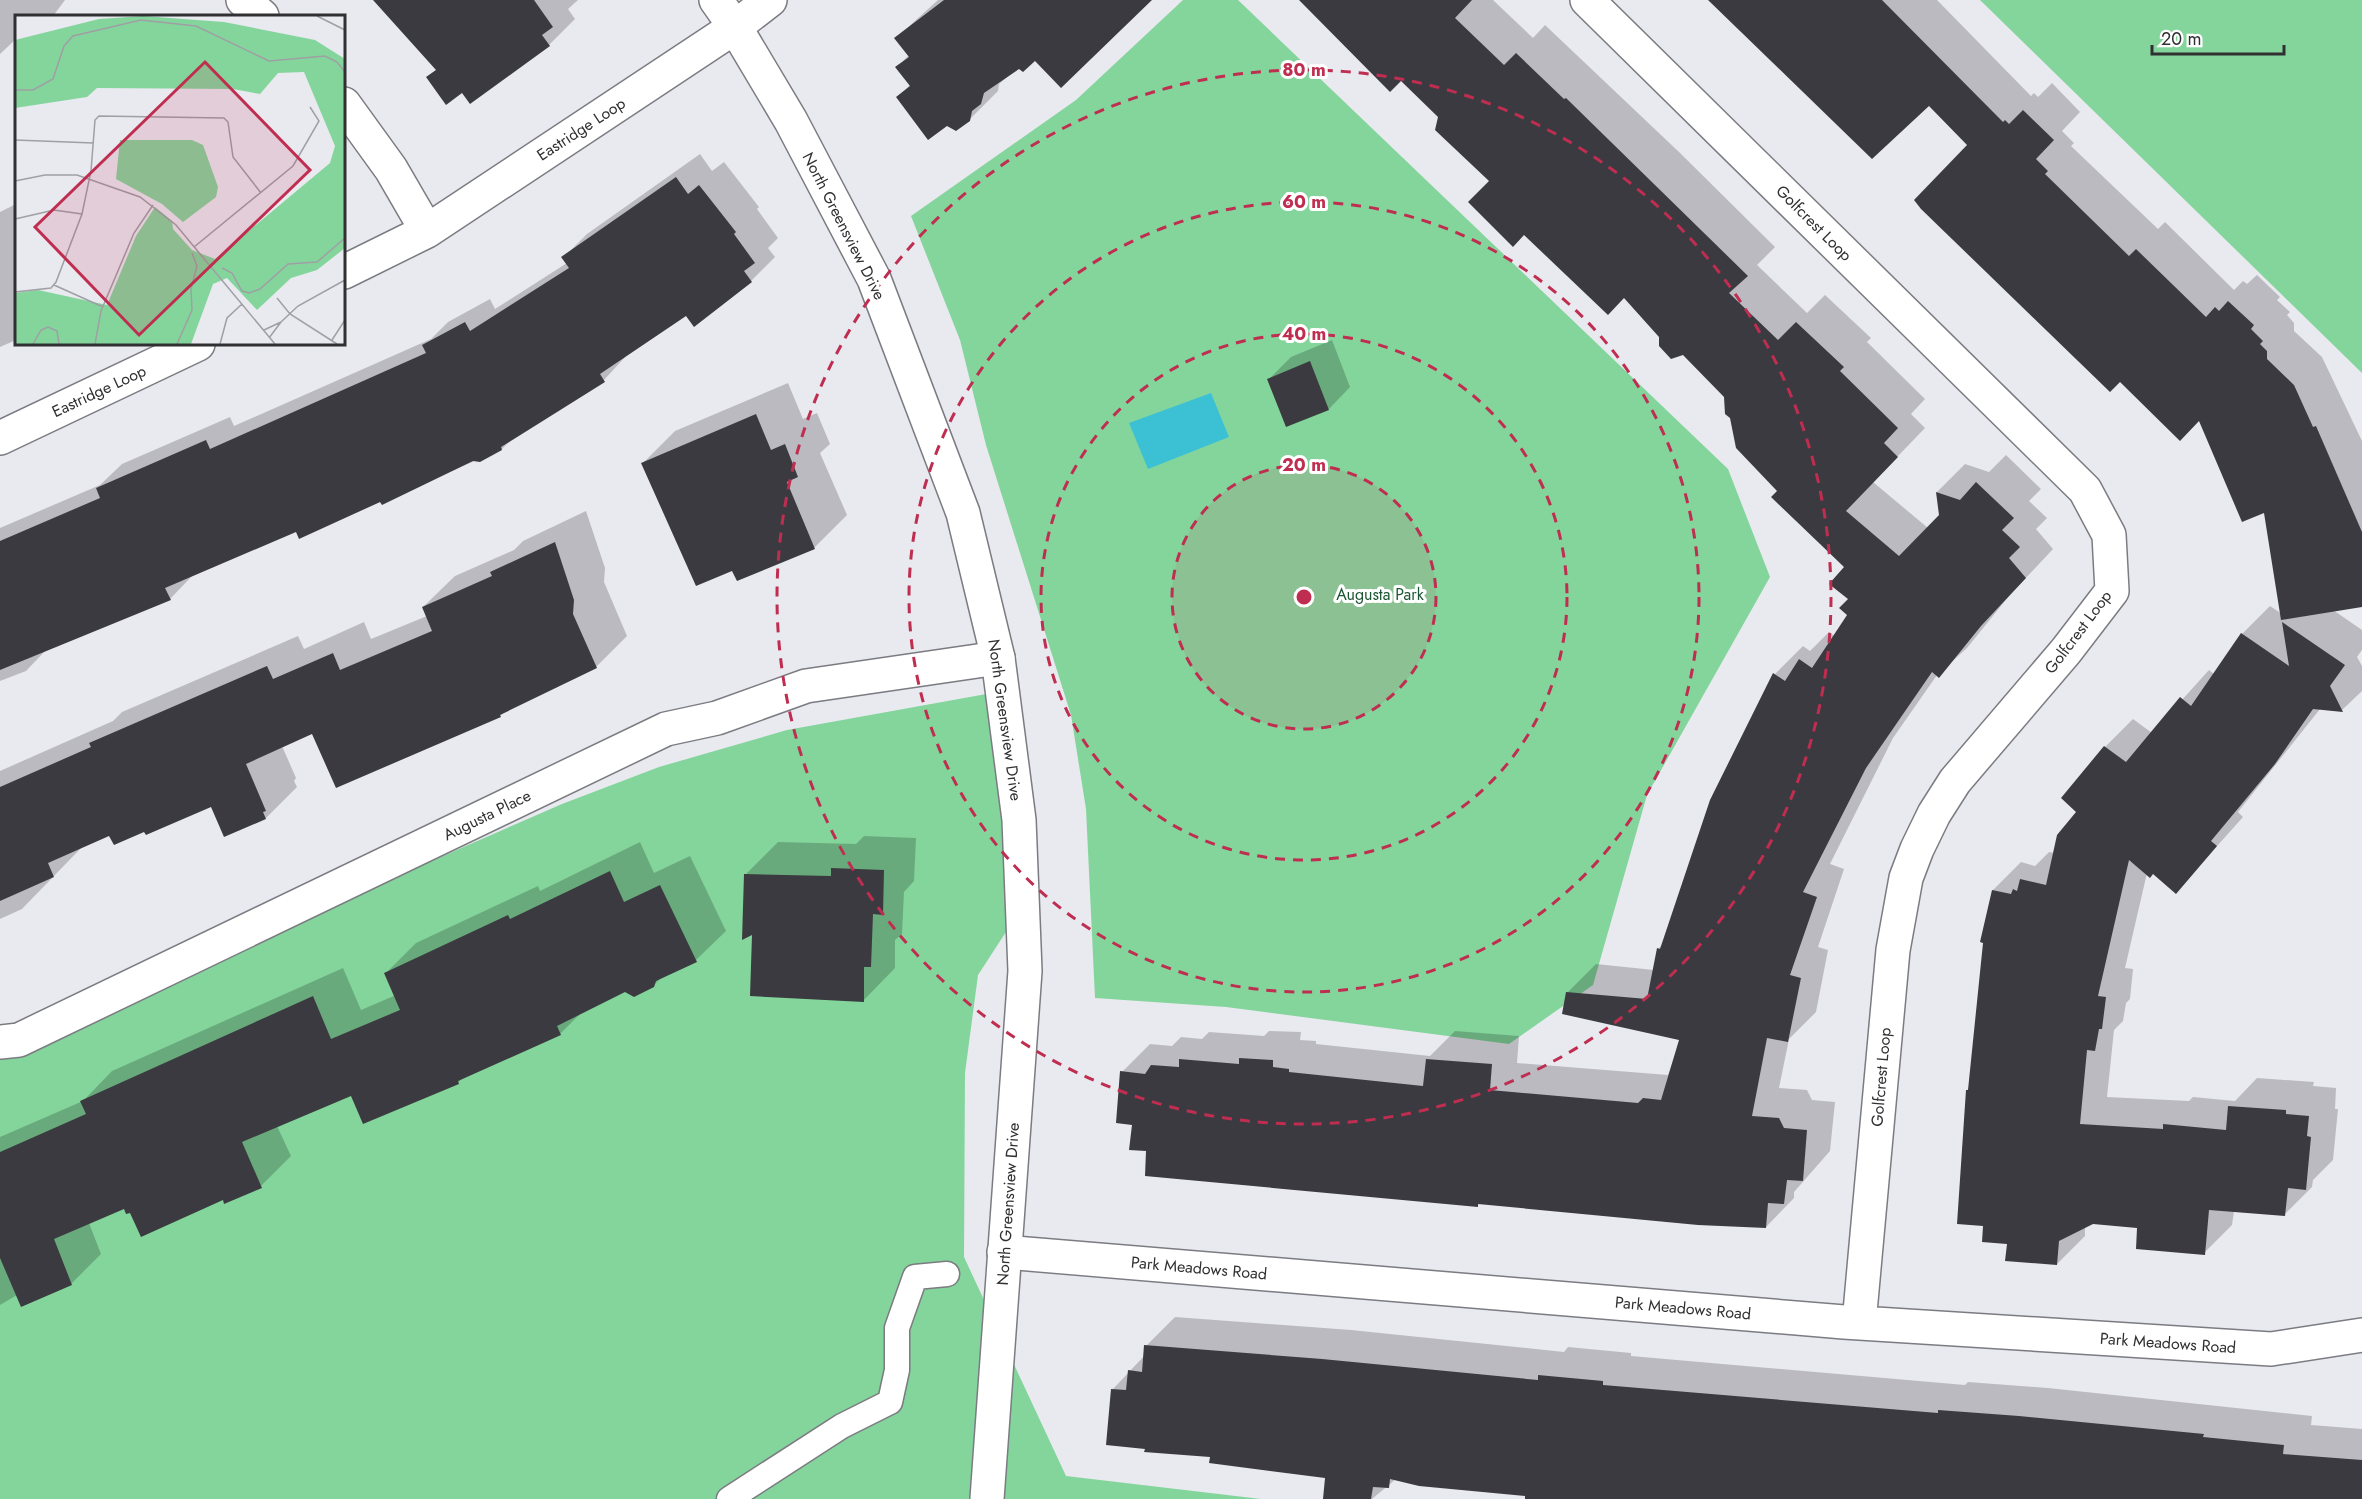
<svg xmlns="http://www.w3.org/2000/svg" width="2362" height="1499" font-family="Jost,sans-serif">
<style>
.green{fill:#84d59c}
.water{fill:#3cc1d4}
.shadow{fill:#0003}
.building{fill:#3b3a40}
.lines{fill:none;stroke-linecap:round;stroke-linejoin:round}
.service-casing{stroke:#7b7b82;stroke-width:27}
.minor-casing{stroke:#7b7b82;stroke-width:36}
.tertiary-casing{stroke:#7b7b82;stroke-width:36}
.service{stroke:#fff;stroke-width:24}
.minor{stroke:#fff;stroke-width:33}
.tertiary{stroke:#fff;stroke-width:33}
.ring{fill:none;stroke:#bf2e50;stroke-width:3;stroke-dasharray:10 8}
.labels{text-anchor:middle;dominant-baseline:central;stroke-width:6;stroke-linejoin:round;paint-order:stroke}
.street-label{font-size:16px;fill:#303033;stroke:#fff}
.park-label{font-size:16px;fill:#1c5632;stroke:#fff}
.inset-road{fill:none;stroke:#9f9fa4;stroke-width:1.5}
.view{fill:#bf2e50;fill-opacity:0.15;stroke:#bf2e50;stroke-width:3}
.inset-edge{fill:none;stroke:#303033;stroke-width:3}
.centre{fill:#bf2e50;stroke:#fff;stroke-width:3}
.ring-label{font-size:18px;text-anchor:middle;font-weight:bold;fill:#bf2e50;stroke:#fff;stroke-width:6;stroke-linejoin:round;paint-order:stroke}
</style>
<rect width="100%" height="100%" fill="#e9e9f0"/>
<path class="green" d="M1183 0H1238L1728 469 1770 577 1647 795 1593 985 1509 1044 1226 1007 1095 998 1086 809 1071 715 986 445 960 340 911 216 1076 100Z
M1980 0H2362V373Z
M1003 691 1021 909 978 975 965 1073 964 1257 1066 1476 1261 1499H0V1049L562 804 659 767 787 730Z"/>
<path class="water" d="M1211 393 1229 437 1148 469 1129 423Z"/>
<path class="shadow" d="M0 0H65L53 16H16V39L0 54Z
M376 0H578L568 9 575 19 549 45 462 91 428 77 437 69Z
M938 0H1150L1019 67 999 84 998 91 969 120 898 97 910 85 897 67 909 55 896 38Z
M1301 0H1493L1533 38 1545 25 1679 152 1775 247 1757 265 1807 313 1825 295 1871 338 1867 342 1925 399 1911 414 1925 428 1873 482 1928 528 1940 515 1937 492 1965 464 1989 472 2006 455 2041 489 2029 501 2047 518 2036 529 2053 549 2009 596 1967 648 1937 675 1893 738 1830 864 1844 869 1818 947 1828 950 1816 1012 1789 1039 1779 1088 1807 1090 1812 1100 1835 1102 1830 1151 1794 1192V1198L1766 1227 1480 1203 1477 1206 1148 1150 1133 1123 1122 1072 1150 1044 1172 1046 1181 1037 1202 1039 1209 1032 1264 1036 1269 1031 1301 1032 1300 1040 1316 1041V1044L1430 1056 1455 1031 1519 1036 1517 1063 1668 1075 1681 1039 1567 993 1596 964 1654 970 1658 949 1663 944 1775 674 1803 646 1810 651 1829 632 1834 636 1849 614 1846 567 1779 491 1725 396 1684 353 1661 337 1624 296 1491 181 1440 116 1401 79Z
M1711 0H1937L2031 96 2034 93 2038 97 2052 83 2080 112 2062 131 2074 143 2071 146 2158 229 2165 222 2234 290 2243 281 2247 284 2257 275 2280 297 2277 300 2290 312 2287 315 2294 323V331L2322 357 2362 441V604L2333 610 2362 630V650L2357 657 2362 666V691L2342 710 2320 709 2238 812 2243 817 2176 892 2153 872 2147 873 2125 968 2133 969 2130 999 2126 1003 2123 1021 2114 1030 2107 1097 2189 1101 2193 1097 2235 1101 2257 1078 2314 1082 2313 1086 2336 1088 2335 1109H2338L2333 1160 2313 1180 2312 1187 2284 1215 2234 1211 2232 1225 2204 1253 2139 1227 2093 1223 2085 1227V1236L2057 1264 2008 1243 1985 1225 1967 1090 1970 1088 1993 890 2021 862 2035 866 2049 852 2055 853 2078 812 2105 747 2133 719 2152 733 2209 670 2214 674 2242 634 2270 606 2282 614 2265 511 2200 419 1969 145 1929 104Z
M700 154 712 171 724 162 759 207 757 209 778 238 768 248 775 257 751 281 687 314 627 355 604 380 514 437 502 449 300 537 297 530 194 574 170 599 47 649 26 671 0 681V528L100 485 122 464 230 417 234 426 431 339 448 322 490 299 495 309 567 263 563 258 587 234Z
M16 204V340L0 347V212Z
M1332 340 1350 387 1329 409 1269 379 1291 357Z
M788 383 803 419 817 413 830 444 820 453 847 515 815 547 738 579 733 569 643 463 675 431Z
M586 511 605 568 604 582 627 636 596 667 507 710 500 716 313 732 282 746 296 778 294 781 297 787 266 818 225 835 212 805 145 831 110 834 83 846 22 909 0 919V771L113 721 122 712 298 636 304 649 364 622 371 639 427 616 423 607 455 576 514 550 523 541Z
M864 836 916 838 914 881 904 892 902 934 895 940V968L863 1001 754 933 746 874 778 842 856 844Z
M640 842 654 873 690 856 726 931 696 960 662 977 653 986 626 991 583 1011 560 1034 464 1076 458 1083 352 1094 277 1126 291 1156 261 1186 223 1198 131 1211 125 1207 89 1223 101 1254 71 1284 17 1295 0 1305V1137L83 1101 112 1071 343 968 361 1010 396 995 386 973 416 943 538 886 540 891Z
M1175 1317 1351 1330 1564 1352 1568 1347 1631 1353V1356L1965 1385 1968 1382 2048 1388 2312 1416 2311 1425 2362 1429V1499H1527V1495L1396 1479 1372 1499H1353L1327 1476 1211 1456 1113 1389 1145 1355 1146 1346Z"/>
<path class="building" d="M373 0H534L553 27 542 35 550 46 470 104 462 93 446 105 426 77 436 70Z
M944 0H1152L1061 88 1035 61 1023 72 1019 69 984 93 981 104 972 111 970 121 956 131 947 126 928 140 896 97 910 86 895 67 909 57 894 38Z
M1299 0H1472L1455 18 1504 65 1516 53 1564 99 1566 98 1748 276 1729 293 1778 340 1796 322 1844 367 1840 371 1898 428 1884 443 1898 457 1846 511 1899 556 1939 515 1936 492 1960 500 1976 482 2014 518 2002 530 2020 547 2009 558 2026 578 1981 626 1939 678 1932 672 1866 768 1803 892 1817 897 1790 975 1801 978 1788 1042 1767 1038 1752 1116 1779 1118 1784 1128 1807 1130 1803 1181 1787 1180 1784 1204 1768 1203 1766 1228 1698 1225 1478 1204V1207L1145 1176 1146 1151 1129 1150 1132 1125 1116 1123 1120 1071 1145 1074 1151 1065 1179 1067V1059L1239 1064V1058L1273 1060V1067L1289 1069V1072L1423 1086 1426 1059 1492 1064 1490 1090 1638 1103 1643 1098 1661 1100 1679 1040 1562 1014 1566 992 1647 999 1657 948 1660 949 1710 800 1773 673 1785 681 1799 659 1812 668 1847 615 1839 608 1848 599 1829 584 1844 567 1771 497 1777 491 1736 448 1730 418 1725 414 1724 397 1683 355 1671 359 1659 346V337L1624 298 1608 315 1524 235 1513 247 1468 202 1489 181 1435 130 1438 117 1401 81 1390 92Z
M1708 0H1882L2003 122 2005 120 2009 124 2023 110 2054 140 2036 159 2048 171 2045 174 2129 256 2136 249 2206 317 2215 307 2219 311 2228 301 2254 325 2251 329 2263 341 2260 344 2267 351V359L2294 385 2313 427 2316 426 2362 532V607L2281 620 2264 513 2242 522 2199 421 2180 441 2120 382 2110 392 1921 209 1914 200 1967 145 1929 106 1872 159Z
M676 177 688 194 699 185 736 232 734 234 755 263 744 271 752 282 694 327 686 316 600 374 605 382 501 447 502 450 480 462 473 461 382 505 380 502 299 539 296 532 165 588 171 600 0 670V541L100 498 96 488 206 440 210 449 426 353 422 345 465 322 470 331 569 268 561 257Z
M1310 361 1329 410 1286 427 1267 379Z
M756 414 771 450 785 444 798 477 787 482 815 549 737 581 732 571 696 586 641 463Z
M555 542 574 600 573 614 597 668 500 715 501 717 336 788 312 734 246 764 266 811 263 812 266 819 224 837 211 807 146 835 144 832 114 845 109 836 48 863 54 877 0 901V787L91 747 89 743 267 666 273 679 333 653 340 670 432 631 422 607 492 576 490 572Z
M2282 622 2345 665 2330 686 2343 712 2313 709 2275 764 2211 841 2217 846 2176 894 2153 874 2150 878 2129 860 2098 996 2106 997 2102 1029H2099L2095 1051 2087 1050 2080 1124 2163 1129V1124L2226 1130 2228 1106 2286 1110V1114L2309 1116 2307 1136 2311 1137 2306 1190 2288 1188 2285 1216 2209 1210 2205 1255 2136 1249 2137 1228 2093 1224 2059 1241 2057 1265 2005 1261 2007 1244 1982 1242 1983 1226 1957 1224 1966 1090H1968L1983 943 1980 942 1992 890 2011 894 2013 889 2017 891 2020 879 2046 885 2057 835 2076 812 2061 798 2104 746 2126 762 2180 697 2191 706 2241 633 2289 666Z
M831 868 884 870 883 915 873 914 871 967H864V1002L750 996 752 935 742 940 744 874 831 876Z
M610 871 624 902 660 885 697 962 656 981 654 987 634 997 625 992 557 1026 561 1035 458 1081 459 1084 363 1124 351 1096 242 1142 262 1188 224 1204 223 1200 141 1237 130 1213 126 1214 124 1209 54 1239 72 1285 21 1307 0 1258V1152L86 1114 80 1101 313 996 331 1039 400 1010 384 973 508 915 510 919Z
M1144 1345 1322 1359 1538 1380V1375L1603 1381V1385L1938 1413V1410L2019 1416 2204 1434 2203 1437 2284 1445 2283 1454 2362 1460V1499H1525V1496L1419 1486 1390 1479 1389 1488 1373 1487 1371 1499H1323L1325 1478 1209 1463 1210 1457 1144 1452 1145 1449 1106 1445 1111 1389 1126 1390 1128 1370 1142 1372Z"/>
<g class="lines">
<defs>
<path id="service" d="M729 1499 842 1426 890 1402 897 1370V1328L915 1277 947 1274"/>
<path id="minor" d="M243 0 262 16
M1587 0 2085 490 2109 535 2112 591 2066 651 1955 781 1934 814 1917 849 1906 878 1893 950 1859 1323
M344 104 391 169 427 231
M344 272 427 231 735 27 770 0
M0 438 198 344
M0 1042 19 1040 666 729 717 718 806 686 998 658
M1004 1252 1844 1322 2271 1349 2362 1335"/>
<path id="tertiary" d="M716 0 735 27 791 121 874 279 963 513 998 658 1019 820 1025 971 987 1499"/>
</defs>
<use href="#service" class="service-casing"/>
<use href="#minor" class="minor-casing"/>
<use href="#tertiary" class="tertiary-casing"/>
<use href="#service" class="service"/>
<use href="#minor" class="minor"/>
<use href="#tertiary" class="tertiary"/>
</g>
<circle cx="1304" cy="597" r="132" fill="#bf2e50" fill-opacity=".12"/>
<g class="ring">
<circle cx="1304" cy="597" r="132"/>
<circle cx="1304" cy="597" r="263"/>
<circle cx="1304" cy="597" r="395"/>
<circle cx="1304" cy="597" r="527"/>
</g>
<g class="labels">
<g class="street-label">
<text transform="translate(581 129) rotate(-33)">Eastridge Loop</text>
<text transform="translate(1814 223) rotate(45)">Golfcrest Loop</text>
<text transform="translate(844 226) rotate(63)">North Greensview Drive</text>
<text transform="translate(99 391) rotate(-25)">Eastridge Loop</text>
<text transform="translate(2078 632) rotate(-53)">Golfcrest Loop</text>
<text transform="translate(1005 720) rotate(82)">North Greensview Drive</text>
<text transform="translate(487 815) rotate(-26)">Augusta Place</text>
<text transform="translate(1881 1077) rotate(-85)">Golfcrest Loop</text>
<text transform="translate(1008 1204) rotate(-86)">North Greensview Drive</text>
<text transform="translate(1199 1268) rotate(5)">Park Meadows Road</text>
<text transform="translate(1683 1308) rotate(5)">Park Meadows Road</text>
<text transform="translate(2168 1343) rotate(4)">Park Meadows Road</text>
</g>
<g class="park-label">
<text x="1380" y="594">Augusta Park</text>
</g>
</g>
<g transform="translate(15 15)">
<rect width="330" height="330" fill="#e9e9f0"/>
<path d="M128 1 209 7 300 25 330 44V233L302 255 276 263 242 295 212 263 198 269 176 329H0V278L23 275 92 290 121 221 140 192 157 206 158 214 177 235 200 244 315 148 320 131 289 57 263 58 245 79 218 74 82 73 72 82 0 93V25L84 4ZM105 125H177L188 130 203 172 201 182 168 207 147 189 101 164Z" fill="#84d59c"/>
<path class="inset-road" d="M302 1 330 15M0 75H18L38 64 49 31 58 21 126 5 181 11 254 46 310 41 322 47 330 57M0 125 78 128M0 166 30 160H62L125 182 161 210 260 329M0 204 39 195 67 199M179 232 278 151 304 106 295 92M207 253 217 258 227 276 234 278 245 274 273 249 302 247 330 223M39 270 88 292M0 277 36 273 41 267 67 199 76 156 80 105 84 101 209 103 213 107 218 142 246 178M262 283 275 299 322 329M266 307 283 291 330 265M249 315 266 307 254 323M317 325 330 305M18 329 26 315 33 312 42 316 44 329M80 329 86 296 119 218 138 190M162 329 177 295 176 274 182 251 177 238M205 329 212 303 227 289"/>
<path class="view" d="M190 47 295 155 124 320 20 212Z"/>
<rect width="330" height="330" class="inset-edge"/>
</g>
<circle cx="1304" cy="597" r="9" class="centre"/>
<g class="ring-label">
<text x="1304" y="76">80 m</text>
<text x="1304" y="208">60 m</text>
<text x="1304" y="340">40 m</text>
<text x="1304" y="471">20 m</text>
</g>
<path d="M2152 45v9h132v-9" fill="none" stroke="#303033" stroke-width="3"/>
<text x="2161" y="45" font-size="18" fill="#303033" stroke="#ffffff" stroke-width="4.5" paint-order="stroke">20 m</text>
</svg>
